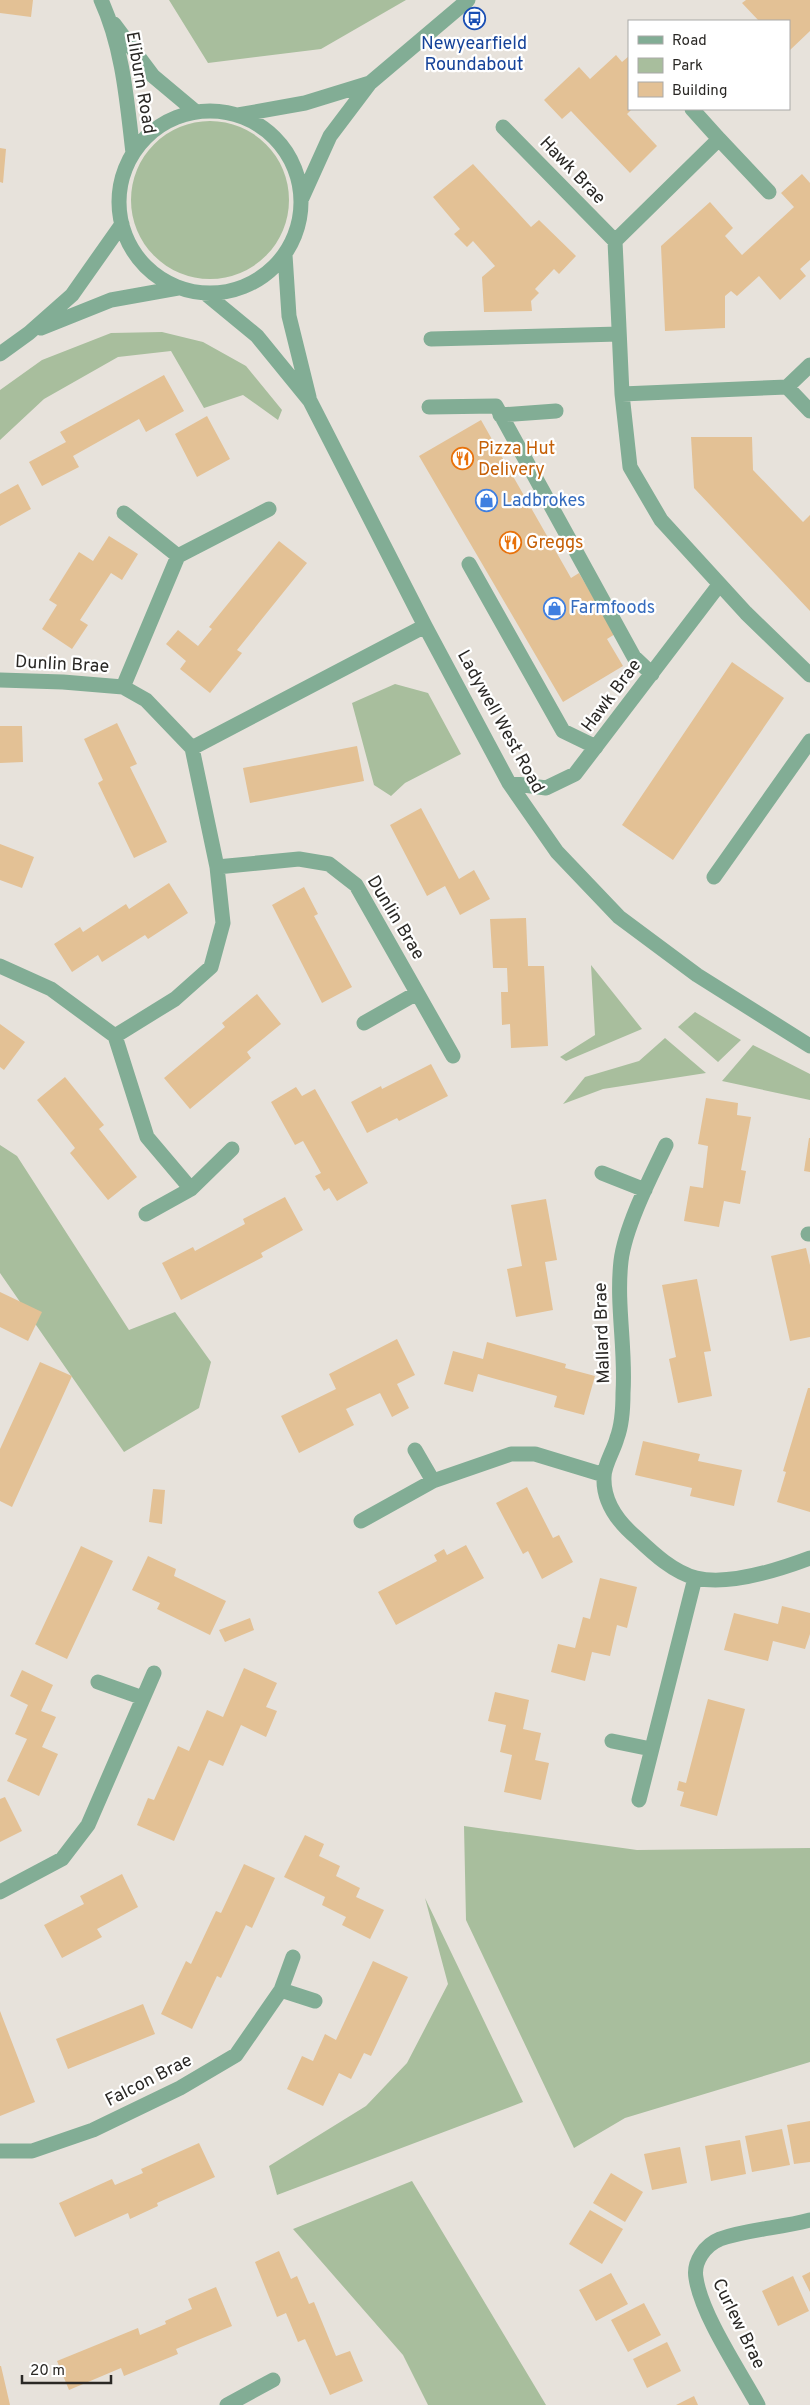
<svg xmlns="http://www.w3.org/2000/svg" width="810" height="2405" font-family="Overpass,sans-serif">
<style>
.green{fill:#a8be9d}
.building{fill:#e3c195}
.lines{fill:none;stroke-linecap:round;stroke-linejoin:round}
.minor{stroke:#82ad95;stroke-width:15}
.labels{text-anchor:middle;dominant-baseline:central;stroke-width:4.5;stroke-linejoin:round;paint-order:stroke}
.transit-label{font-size:18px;fill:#164399;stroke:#fff}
.street-label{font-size:18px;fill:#2a2825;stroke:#fff}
.food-label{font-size:18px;fill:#c56008;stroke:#fff;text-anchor:start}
.shop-label{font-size:18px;fill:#366cbe;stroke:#fff;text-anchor:start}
</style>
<rect width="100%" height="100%" fill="#e7e2db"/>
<path class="green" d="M169 0H406L321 49 208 63Z
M131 200a79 79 0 1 1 158 0a79 79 0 1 1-158 0Z
M162 332 203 342 246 366 282 410 278 420 243 395 204 408 171 351 118 357 44 399 0 440V390L42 360 111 333Z
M395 684 428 693 461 754 405 783 391 796 374 785 352 703Z
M591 965 642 1029 566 1061 560 1057 595 1035Z
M695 1012 741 1040 718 1062 678 1027Z
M665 1038 706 1073 603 1089 563 1104 585 1077 639 1061Z
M753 1045 810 1074V1100L722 1081Z
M0 1145 17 1156 129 1330 175 1312 211 1362 199 1408 124 1452 0 1273Z
M464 1826 637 1850 810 1848V2062L625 2118 574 2148 466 1920Z
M425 1898 523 2102 277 2195 269 2166 366 2106 407 2063 448 1984Z
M412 2181 546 2405H428L403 2355 293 2229Z"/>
<path class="building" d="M0 0H33L31 17 0 13Z
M746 0H810V31L789 51V21H759L742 3Z
M616 55 622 62 629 56V109H632L627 114 657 146 630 173 571 111 562 119 544 100 579 67 590 79Z
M0 148 6 149 3 183 0 182Z
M473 164 531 227 539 220 576 256 559 274 554 269 535 289 539 293 531 301 532 311 484 312 482 277 495 266 473 241 467 247 454 234 460 229 433 197Z
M802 174 810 183V260L800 269 806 276 780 300 759 276 737 296 731 291 725 296V328L665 331 661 246 710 202 733 228 725 236 742 255 794 207 781 193Z
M164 375 184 411 146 432 139 419 73 456 79 467 42 486 29 462 66 442 60 432Z
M207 416 230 459 197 477 175 434Z
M481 420 571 578 579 573 615 634 607 639 623 666 563 702 419 456Z
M691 437H752L753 470 803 522 810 515V611L694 488Z
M18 484 31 509 0 526V494Z
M109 536 138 554 122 580 111 573 80 620 88 625 72 649 42 629 57 605 49 600 79 552 93 561Z
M279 541 307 563 237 650 242 653 210 693 180 669 186 661 166 644 178 630 198 646 212 629 209 627Z
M732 662 784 698 673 860 622 825Z
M117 723 137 764 130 767 167 842 134 858 98 783 103 780 84 739Z
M0 726H22L23 762 0 763Z
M357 746 364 781 250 803 243 768Z
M421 808 459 879 474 870 490 899 460 915 445 886 427 896 390 825Z
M0 844 34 857 22 888 0 880Z
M169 883 188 913 148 939 145 935 102 962 98 955 72 972 54 944 80 927 83 932 126 904 129 909Z
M304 887 318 914 314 916 352 987 322 1003 272 905Z
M526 918 528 966H544L548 1046 511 1048 510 1024 502 1025 501 992H508L507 968H493L490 919Z
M257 994 281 1024 247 1052 251 1058 190 1109 164 1078 225 1027 222 1023Z
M0 1024 25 1042 4 1070 0 1067Z
M431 1064 448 1096 399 1121 397 1118 367 1133 351 1102 381 1086 382 1089Z
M65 1077 104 1125 99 1129 137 1177 108 1200 70 1153 75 1148 37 1100Z
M296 1087 302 1096 315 1089 368 1183 337 1201 329 1188 324 1191 315 1176 321 1173 303 1141 295 1145 271 1102Z
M706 1098 738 1103 737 1115 751 1117 741 1170 746 1171 740 1204 724 1201 719 1227 684 1221 690 1186 703 1188 708 1146 698 1144Z
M809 1138H810V1172L804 1171Z
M285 1197 303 1230 261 1253 263 1257 181 1300 162 1263 193 1247 195 1251 245 1224 243 1219Z
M546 1199 557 1260 545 1262 553 1310 516 1317 507 1269 522 1266 511 1205Z
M806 1248 810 1265V1337L790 1341 771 1256Z
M697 1279 711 1351 704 1352 712 1396 678 1403 669 1359 676 1357 662 1285Z
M0 1292 42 1312 28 1341 0 1327Z
M397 1339 415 1375 397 1384 409 1408 392 1417 380 1393 346 1409 354 1425 299 1453 281 1416 336 1389 329 1374Z
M487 1342 566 1364 565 1368 595 1376 584 1415 554 1407 557 1396 478 1374 473 1392 444 1384 453 1351 483 1359Z
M40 1362 72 1376 12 1507 0 1501V1449Z
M808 1388H810V1512L777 1502 786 1472 783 1471Z
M643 1441 700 1454 698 1461 742 1470 734 1506 690 1496 692 1488 635 1475Z
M527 1487 553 1538 559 1535 573 1562 542 1579 528 1551 523 1554 496 1503Z
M153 1489 165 1490 162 1524 149 1522Z
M466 1545 484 1578 396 1625 378 1592 437 1561 434 1555 444 1549 447 1555Z
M81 1546 113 1561 67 1659 35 1644Z
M148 1556 176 1569 174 1576 226 1601 210 1635 157 1609 160 1603 132 1590Z
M600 1578 637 1587 627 1628 617 1625 610 1656 592 1652 585 1681 551 1672 558 1644 575 1648 583 1617 590 1619Z
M782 1606 810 1613V1634L805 1649 773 1641 768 1661 724 1650 734 1613 778 1624Z
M250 1618 254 1630 225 1642 219 1630Z
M244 1668 277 1683 266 1707 277 1711 266 1737 241 1725 223 1766 209 1760 174 1841 137 1825 148 1798 154 1800 178 1746 189 1751 207 1710 223 1717Z
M22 1670 53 1685 41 1711 56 1717 42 1747 58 1754 39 1796 7 1781 27 1739 15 1734 28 1705 10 1696Z
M495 1692 529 1700 523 1729 541 1733 535 1760 549 1763 541 1800 504 1792 512 1755 500 1752 506 1725 488 1721Z
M708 1699 745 1709 717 1816 680 1806 684 1792 677 1790 679 1781 686 1783Z
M5 1797 22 1831 0 1842V1799Z
M305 1835 324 1844 319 1856 340 1866 336 1876 360 1888 356 1897 384 1910 370 1939 342 1925 346 1917 322 1905 325 1897 284 1877Z
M244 1864 275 1878 252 1928 246 1925 221 1978 217 1976 192 2029 161 2014 186 1961 191 1964 216 1911 221 1913Z
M122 1874 138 1907 97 1929 102 1937 62 1958 44 1925 84 1904 80 1896Z
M373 1961 408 1977 371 2056 364 2053 351 2079 339 2073 323 2106 287 2089 302 2056 313 2061 325 2034 336 2040Z
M143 2004 155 2034 68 2069 56 2039Z
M0 2011 35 2102 0 2116Z
M810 2121V2162L794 2164 787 2125Z
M782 2129 790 2165 752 2172 745 2136Z
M740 2140 746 2174 711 2181 705 2146Z
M199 2143 215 2177 157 2203 158 2206 130 2219 128 2213 75 2237 59 2203 112 2179 115 2185 143 2173 141 2169Z
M680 2147 687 2183 652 2190 644 2154Z
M611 2173 643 2192 625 2222 593 2203Z
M590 2210 623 2229 602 2264 569 2244Z
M279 2251 291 2279 297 2276 309 2304 314 2302 336 2356 350 2351 363 2381 330 2395 305 2339 298 2342 286 2313 277 2317 255 2262Z
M810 2272V2292L802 2276Z
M611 2273 628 2304 596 2321 579 2290Z
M793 2276 809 2311 778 2326 762 2291Z
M216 2287 232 2326 176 2349 178 2354 124 2376 121 2368 69 2390 57 2361 138 2328 140 2335 166 2324 165 2321 192 2309 188 2299Z
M644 2303 661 2335 628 2352 611 2320Z
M667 2342 681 2371 647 2388 633 2359Z
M0 2366H1L10 2405H0Z
M694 2396 698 2405H676Z"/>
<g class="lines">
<path class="minor" d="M101 0C123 48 127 102 133 153
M114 24 153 76 196 112
M692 109 719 139
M119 202a91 91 0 1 1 182 0a91 91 0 1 1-182 0Z
M238 115 305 103 370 83
M503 127 615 241
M769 192 719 139 615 241 622 394 630 467 661 520 746 613 810 675
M302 198 330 136 370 83 468 0
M285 255 289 316 309 397
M206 294 257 336 310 401 425 626 509 783 557 852 619 917 697 975 810 1046
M41 328 111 300 178 288
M431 339 619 334
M0 354 29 333 72 295 122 224
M787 387 810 411
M622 394 787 387 810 365
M429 407 496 406 634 657 652 674
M500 415 556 411
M124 513 178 556 269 509
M469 564 563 731 596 747
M0 680 63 682 123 687 146 700 192 748 217 867 223 923 211 967 175 999 115 1036 147 1137 191 1189
M123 687 178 556
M192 748 425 626
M509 783 546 788 575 774 719 585
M217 867 299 859 329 864 356 885 453 1056
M714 877 810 741
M0 966 51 989 115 1036
M364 1023 417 993
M666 1145C651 1176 625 1227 621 1261 616 1305 626 1349 623 1393 623 1407 622 1425 617 1438 614 1450 604 1465 604 1477 603 1502 619 1523 637 1538 653 1553 673 1572 696 1578 729 1586 778 1570 810 1558
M602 1173 645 1190
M146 1214 191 1189 232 1149
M808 1234H810
M415 1450 433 1481
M361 1521 433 1481 511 1454H535L604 1475
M98 1682 143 1698
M612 1741 651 1749
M639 1800 695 1578
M0 1892 62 1859 88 1825 154 1673
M281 1990 315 2001
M0 2151H32L93 2130 180 2088 236 2055 281 1990 293 1957
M227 2405 273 2380
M758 2405C740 2372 701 2314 696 2278 693 2262 705 2245 720 2239 749 2229 781 2228 810 2220"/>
</g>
<defs>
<symbol id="bus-ring" viewBox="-11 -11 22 22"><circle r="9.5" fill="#fff" stroke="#1a4fb4" stroke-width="1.5"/><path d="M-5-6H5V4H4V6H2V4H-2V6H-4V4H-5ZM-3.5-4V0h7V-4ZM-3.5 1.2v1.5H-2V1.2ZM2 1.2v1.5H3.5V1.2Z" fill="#1a4fb4"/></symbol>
<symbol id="restaurant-ring" viewBox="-11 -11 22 22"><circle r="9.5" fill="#fff" stroke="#e8710a" stroke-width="1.5"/><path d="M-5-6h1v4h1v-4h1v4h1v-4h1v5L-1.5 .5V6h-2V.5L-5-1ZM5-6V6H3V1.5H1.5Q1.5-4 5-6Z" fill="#e8710a"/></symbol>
<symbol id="shop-ring" viewBox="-11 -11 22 22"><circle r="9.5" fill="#fff" stroke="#3f7fe0" stroke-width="1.5"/><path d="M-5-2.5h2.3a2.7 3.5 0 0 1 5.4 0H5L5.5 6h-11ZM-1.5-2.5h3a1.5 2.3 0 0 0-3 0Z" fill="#3f7fe0"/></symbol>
</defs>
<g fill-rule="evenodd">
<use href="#bus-ring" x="462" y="6" width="25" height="25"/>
<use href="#restaurant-ring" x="450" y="446" width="25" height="25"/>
<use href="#shop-ring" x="474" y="488" width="25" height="25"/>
<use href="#restaurant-ring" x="498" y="530" width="25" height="25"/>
<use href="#shop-ring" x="542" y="596" width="25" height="25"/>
</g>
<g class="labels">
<g class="transit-label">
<text x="474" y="44">Newyearfield<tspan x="474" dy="21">Roundabout</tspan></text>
</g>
<g class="street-label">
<text transform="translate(140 83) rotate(80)">Eliburn Road</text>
<text transform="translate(572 171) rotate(46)">Hawk Brae</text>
<text transform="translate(62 665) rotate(3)">Dunlin Brae</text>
<text transform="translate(612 696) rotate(-53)">Hawk Brae</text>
<text transform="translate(500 722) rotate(61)">Ladywell West Road</text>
<text transform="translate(395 918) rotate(59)">Dunlin Brae</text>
<text transform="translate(603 1333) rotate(-92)">Mallard Brae</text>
<text transform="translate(149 2081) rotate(-27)">Falcon Brae</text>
<text transform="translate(738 2324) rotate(64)">Curlew Brae</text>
</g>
<g class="food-label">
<text x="478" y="449">Pizza Hut<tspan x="478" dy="21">Delivery</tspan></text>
<text x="526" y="543">Greggs</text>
</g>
<g class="shop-label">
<text x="502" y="501">Ladbrokes</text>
<text x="570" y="608">Farmfoods</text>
</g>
</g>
<rect x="628" y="20" width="162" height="90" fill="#ffffff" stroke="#aaa9a8"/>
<rect x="638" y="36" width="25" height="8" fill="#82ad95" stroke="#aaa9a8"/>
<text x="672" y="45" font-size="15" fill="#2a2825">Road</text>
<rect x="638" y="58" width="25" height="15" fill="#a8be9d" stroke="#aaa9a8"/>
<text x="672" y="70" font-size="15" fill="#2a2825">Park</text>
<rect x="638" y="82" width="25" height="15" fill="#e3c195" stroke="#aaa9a8"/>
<text x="672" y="95" font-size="15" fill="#2a2825">Building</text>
<path d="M22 2375v8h89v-8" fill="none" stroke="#2a2825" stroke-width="2.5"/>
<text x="30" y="2375" font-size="15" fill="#2a2825" stroke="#ffffff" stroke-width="4" paint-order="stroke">20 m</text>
</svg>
